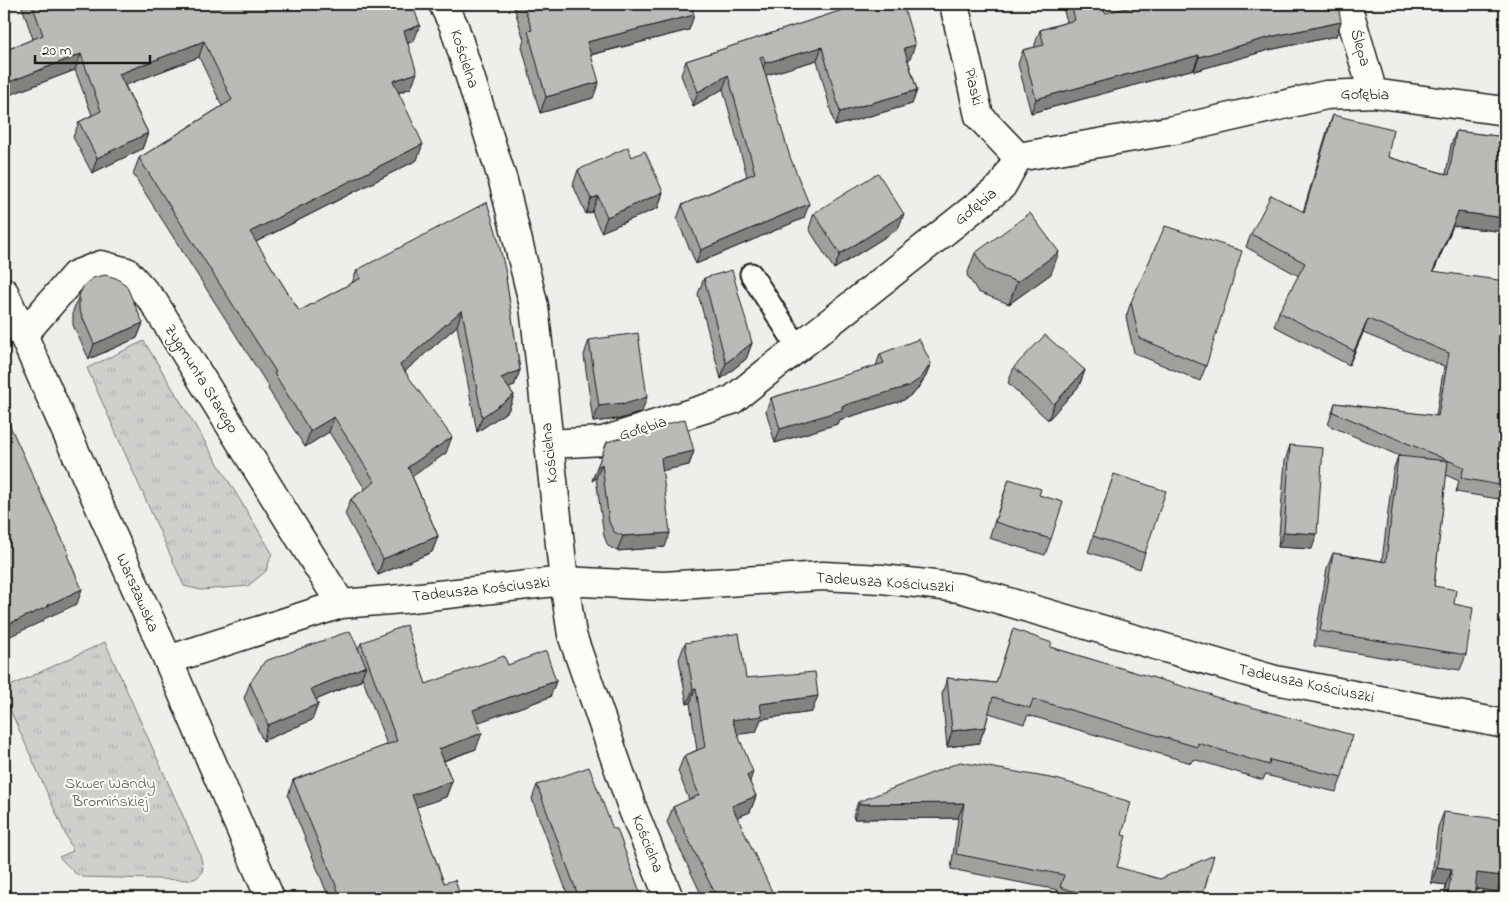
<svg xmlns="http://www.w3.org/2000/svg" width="1509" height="902" font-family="'Indie Flower',sans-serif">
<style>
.grass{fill:url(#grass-tufts);stroke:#767674}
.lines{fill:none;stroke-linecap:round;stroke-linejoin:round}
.lane-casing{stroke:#1c1c1c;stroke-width:25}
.street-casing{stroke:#1c1c1c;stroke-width:31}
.secondary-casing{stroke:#1c1c1c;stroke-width:31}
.lane{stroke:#fdfcf7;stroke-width:21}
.street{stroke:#fdfcf7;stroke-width:28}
.secondary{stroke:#fdfcf7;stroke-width:28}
.wall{fill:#a1a09d;stroke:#1c1c1c}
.shaded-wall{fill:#83827f;stroke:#1c1c1c}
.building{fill:#bbbab6;stroke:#1c1c1c}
.labels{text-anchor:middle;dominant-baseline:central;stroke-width:4;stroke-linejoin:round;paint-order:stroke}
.street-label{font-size:16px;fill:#1c1c1c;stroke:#fdfcf7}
.park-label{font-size:16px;fill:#5b5b5a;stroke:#fdfcf7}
</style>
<defs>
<pattern id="grass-tufts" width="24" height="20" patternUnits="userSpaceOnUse" patternTransform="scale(1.25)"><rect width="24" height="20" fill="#d0cfcc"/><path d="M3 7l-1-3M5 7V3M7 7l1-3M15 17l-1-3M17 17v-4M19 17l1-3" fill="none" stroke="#b2b1af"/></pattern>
</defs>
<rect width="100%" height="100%" fill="#f0eeea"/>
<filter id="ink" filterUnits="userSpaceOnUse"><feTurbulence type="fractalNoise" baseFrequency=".02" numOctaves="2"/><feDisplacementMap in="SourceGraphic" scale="10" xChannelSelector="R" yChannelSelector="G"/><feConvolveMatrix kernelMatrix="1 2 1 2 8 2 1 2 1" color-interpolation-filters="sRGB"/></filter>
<g filter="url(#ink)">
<path class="grass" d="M144 341 272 553 266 571 248 586 201 590 184 586 87 368Z
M105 642 200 854 203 868 201 874 196 878 191 880 83 877 75 873 59 857 73 851 4 696V689Z"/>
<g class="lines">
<defs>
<path id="lane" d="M751 274 799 349"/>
<path id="street" d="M443 4 454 26 503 181 534 306 564 581 572 635 633 810 669 898
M954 4 979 116 1018 157
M1347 4 1373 93
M1018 157 1174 130 1326 95 1373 93 1505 111
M23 335 75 275 101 265 127 272 153 301 341 604
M549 444 603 441 732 400 1002 186 1018 157
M168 660 341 604 402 599 564 581 663 586 823 576 882 579 960 588 1275 680 1505 724"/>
<path id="secondary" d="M4 292 168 660 270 898"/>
</defs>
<use href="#lane" class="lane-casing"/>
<use href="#street" class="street-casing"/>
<use href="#secondary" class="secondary-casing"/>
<use href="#lane" class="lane"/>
<use href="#street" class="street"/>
<use href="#secondary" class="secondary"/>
</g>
<path class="wall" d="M21 4H412L414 41 408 43 411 88 398 93 417 160 256 242 299 311 352 283 357 270 507 278 506 280 520 370 514 386 509 388 514 395 508 411 477 432 457 326 405 371 446 453 412 476 438 536 432 552 378 575 345 514 351 499 365 489 329 432 305 447 268 389 269 387 133 174 139 158 222 106 199 57 125 85 148 133 142 149 92 173 73 137 79 122 92 115 75 70 4 97V51L33 39Z
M513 4H598V5L694 15 689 30 591 55 593 98 540 113 522 47 524 40Z
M851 4H903L910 59 908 60 917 90 912 104 835 126 817 60 766 75 804 218 696 264 677 219 682 205 747 176 723 89 693 106 681 75 686 61 853 7Z
M1062 4H1102L1105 13 1341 22 1336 36 1269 50 1194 71V69L1031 113 1018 64 1023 50 1035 47V44L1040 30 1067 22Z
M1333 115 1388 157 1446 174 1451 145 1456 131 1505 137V232L1453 226 1434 271 1498 449 1505 450V500L1456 492 1459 481 1446 475 1434 586 1454 604 1466 655 1460 670 1314 646 1327 568 1333 553 1382 561 1393 471 1398 456 1402 457 1328 425 1335 403 1436 416 1444 366 1363 333 1349 365 1274 326 1279 312 1299 276 1246 247 1251 234 1303 212 1328 128Z
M632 157 663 192 658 208 601 232 592 212 586 214 573 185 578 170Z
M814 213 898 229 834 269 809 229Z
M975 253 1051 274 1009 304 978 292 967 275Z
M704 278 752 343 746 359 721 379 698 294Z
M79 295 143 323 137 338 89 359 73 325V311Z
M1131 302 1206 366 1200 381 1134 353 1126 317Z
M589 340 642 412 616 420 617 419 593 422 584 355Z
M880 354 931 363 926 376 916 391 904 400 839 420 837 424 775 443 766 411 771 398 876 366Z
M1014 367 1085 370 1079 386 1048 420 1008 383Z
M607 442 694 451 689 465 662 470 665 547 617 551 608 546 604 536 596 478 592 481Z
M1290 445 1312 549 1278 547 1285 461Z
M1114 474 1145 553 1140 569 1088 552Z
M1009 479 1039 495 1051 539 1045 555 989 538Z
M1013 629 1050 647 1212 696 1342 777 1336 792 1265 775 1263 780 1193 759 1191 763 1028 715 1024 724 989 713 985 727 979 743 947 747 942 694 947 678 996 683Z
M361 643 426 684 508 665 556 681 550 697 478 722 476 749 444 761 452 781 446 797 416 807 444 883 461 898H329L288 796 293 780 387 745 362 677 360 681 316 700 318 704 312 720 263 741 244 698 250 683 358 649Z
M685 643 746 678 812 712 761 719 756 732 738 734 750 783 756 796 750 812 737 817 774 898H703L667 822 673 807 689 800 678 771 684 756 697 750 690 703 687 704 679 659Z
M537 785 613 829 642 898H569L532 799Z
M1107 795 1122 835 1117 867 1202 898H1056L1058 890 951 869 958 818 854 819 853 816 858 802Z
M1444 812 1497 892 1475 889 1474 898H1444L1446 885 1431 883 1438 827Z"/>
<path class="shaded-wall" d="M694 15 689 30 581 57 587 42Z
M1341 22 1336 36 1269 50 1194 71 1199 57 1274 36Z
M420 25 414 41 398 46 404 31Z
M204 41 199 57 113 90 119 74Z
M915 45 910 59 899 62 904 48Z
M822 47 817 60 760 77 765 63Z
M81 54 75 70 4 97V84Z
M1199 55 1194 69 1031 113 1036 99Z
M417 73 411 88 387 96 393 81Z
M728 75 723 89 693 106 698 92Z
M599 82 593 98 540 113 546 97Z
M917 90 912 104 835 126 840 112Z
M148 133 142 149 92 173 97 158Z
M423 144 417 160 244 248 250 232Z
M663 192 658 208 601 232 607 217Z
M598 196 592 212 586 214 591 199Z
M809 204 804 218 696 264 701 250Z
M1458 212 1505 218V232L1453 226 1428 284 1433 271Z
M904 214 898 229 834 269 840 254Z
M1059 252 1051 274 1009 304 1017 282Z
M462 310 457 326 395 380 400 365Z
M1368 319 1363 333 1349 365 1354 351Z
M143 323 137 338 89 359 94 344Z
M752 343 746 359 721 379 726 363Z
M931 363 926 376 916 391 904 400 839 420 837 424 775 443 780 429 842 406Z
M520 370 514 386 496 393 501 378Z
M1085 370 1079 386 1048 420 1054 404Z
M514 395 508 411 477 432 482 417Z
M647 397 642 412 616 420 617 419 593 422 599 406Z
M334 417 329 432 305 447 310 431Z
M452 437 446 453 403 483 408 467Z
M694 451 689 465 656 472 661 458Z
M602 464 596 478 592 481 597 467Z
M1284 532 1317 534 1312 549 1278 547Z
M670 533 665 547 617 551 623 536Z
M438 536 432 552 378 575 383 559Z
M82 589 77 604 44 619 43 621 4 639V626Z
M366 666 360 681 306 704 311 689Z
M556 681 550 697 468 726 473 710Z
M696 688 690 703 687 704 693 689Z
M818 696 812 712 761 719 756 732 726 736 732 720 760 704Z
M318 704 312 720 263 741 268 725Z
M985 727 979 743 947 747 952 731Z
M482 733 476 749 434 764 439 749Z
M753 772 748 788 747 776Z
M452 781 446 797 406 811 412 795Z
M756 796 750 812 726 822 732 806Z
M964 803 958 818 854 819 859 804Z
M1437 867 1452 869 1446 885 1431 883Z
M1477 873 1503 876 1497 892 1472 888Z"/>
<path class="building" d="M32 4H412L420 25 404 31 417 73 393 81 423 144 250 232 299 311 361 278 357 270 487 202 497 235 507 278H506L520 370 501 378 514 395 482 417 462 310 400 365 452 437 408 467 438 536 383 559 351 499 375 482 334 417 310 431 274 373 276 372 139 158 232 100 204 41 119 74 148 133 97 158 79 122 101 111 81 54 4 84V51L43 35Z
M523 4H598V5L603 4H691L694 15 587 42 599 82 546 97 528 31 532 30Z
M861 4H903L915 45 904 48 917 90 840 112 822 47 765 63 763 56 760 57 790 157 809 204 701 250 682 205 755 173 728 75 698 92 686 61Z
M1071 4H1102L1105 13 1145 4H1338L1341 22 1274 36 1199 57V55L1036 99 1023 50 1044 45 1040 30 1075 20Z
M1333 115 1393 129 1388 157 1449 175 1456 131 1505 137V218L1458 212 1433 271 1505 281V406L1498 449 1505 450V486L1461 478 1464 467 1333 412 1335 403 1438 416 1449 353 1368 319 1354 351 1279 312 1305 263 1251 234 1271 195 1304 212Z
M628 147 632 157 645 151 663 192 607 217 598 196 591 199 578 170Z
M878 173 904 214 840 254 814 213Z
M1030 213 1059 252 1017 282 986 270 975 253Z
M1165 226 1242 251 1206 366 1139 338 1131 302Z
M732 270 752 343 726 363 704 278Z
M105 275 116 278 126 285 143 323 94 344 79 309V295L84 285 93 278Z
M638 333 647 397 622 405 623 403 599 406 589 340Z
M1045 335 1085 370 1054 404 1014 367Z
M919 339 931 363 921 378 909 386 842 406V410L780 429 771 398 884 363 880 354Z
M4 413 69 554 67 555 82 589 48 605 49 606 4 626Z
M685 419 694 451 661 458 670 533 623 536 614 532 609 522 602 464 597 467 607 442Z
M1290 445 1323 448 1317 534 1284 532Z
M1398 456 1448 461 1434 586 1456 590 1454 604 1473 608 1466 655 1320 631 1333 553 1386 562Z
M1114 474 1166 491 1145 553 1093 536Z
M1009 479 1041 489 1039 495 1063 502 1051 539 995 522Z
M406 625 426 684 504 656 508 665 546 651 556 681 473 710 482 733 439 749 452 781 412 795 444 883 455 880 461 898H341L293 780 397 741 361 643Z
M1013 629 1052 643 1050 647 1212 695V696L1352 735 1342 777 1270 760 1269 765 1198 743 1197 747 1033 699 1030 708 993 697 985 727 952 731 947 678 996 683Z
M350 631 366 666 311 689 318 704 268 725 250 683 265 661Z
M739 633 746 678 815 672 818 696 760 704 762 716 732 720 753 772 747 776 756 796 732 806 775 898H718L708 880 673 807 699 795 684 756 705 747 696 688 693 689 685 643Z
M960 762 1056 779 1108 794 1107 795 1131 802 1122 835 1126 836 1117 867 1160 879 1214 855 1202 898H1078L1080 893 1060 887 1064 875 956 854 964 803 859 804 858 802Z
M589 767 613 829H617L642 898H579L537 785Z
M1444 812 1505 820V858L1503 876 1477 873 1474 898H1447L1452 869 1437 867Z"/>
</g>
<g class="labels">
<g class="street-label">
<text transform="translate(1360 48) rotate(74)">Ślepa</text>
<text transform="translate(464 59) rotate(72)">Kościelna</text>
<text transform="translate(973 87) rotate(77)">Piaski</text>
<text transform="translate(1365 95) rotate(1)">Gołębia</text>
<text transform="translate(976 207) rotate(-39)">Gołębia</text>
<text transform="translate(201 379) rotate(58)">Zygmunta Starego</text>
<text transform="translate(643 429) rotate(-18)">Gołębia</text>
<text transform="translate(550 453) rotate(-96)">Kościelna</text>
<text transform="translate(885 583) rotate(4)">Tadeusza Kościuszki</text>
<text transform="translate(481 590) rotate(-6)">Tadeusza Kościuszki</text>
<text transform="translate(137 593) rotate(66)">Warszawska</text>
<text transform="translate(1306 684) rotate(12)">Tadeusza Kościuszki</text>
<text transform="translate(647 844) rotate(68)">Kościelna</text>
</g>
<g class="park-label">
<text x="110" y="784">Skwer Wandy<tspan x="110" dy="18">Bromińskiej</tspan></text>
</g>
</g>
<rect width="1509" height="902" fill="none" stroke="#fdfcf7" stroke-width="20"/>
<rect x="10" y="10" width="1489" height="882" fill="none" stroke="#1c1c1c" stroke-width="2" filter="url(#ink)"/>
<path d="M35 55v8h115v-8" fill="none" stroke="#1c1c1c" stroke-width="2.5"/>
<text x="42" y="55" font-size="15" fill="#1c1c1c" stroke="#fdfcf7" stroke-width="4" paint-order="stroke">20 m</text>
</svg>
